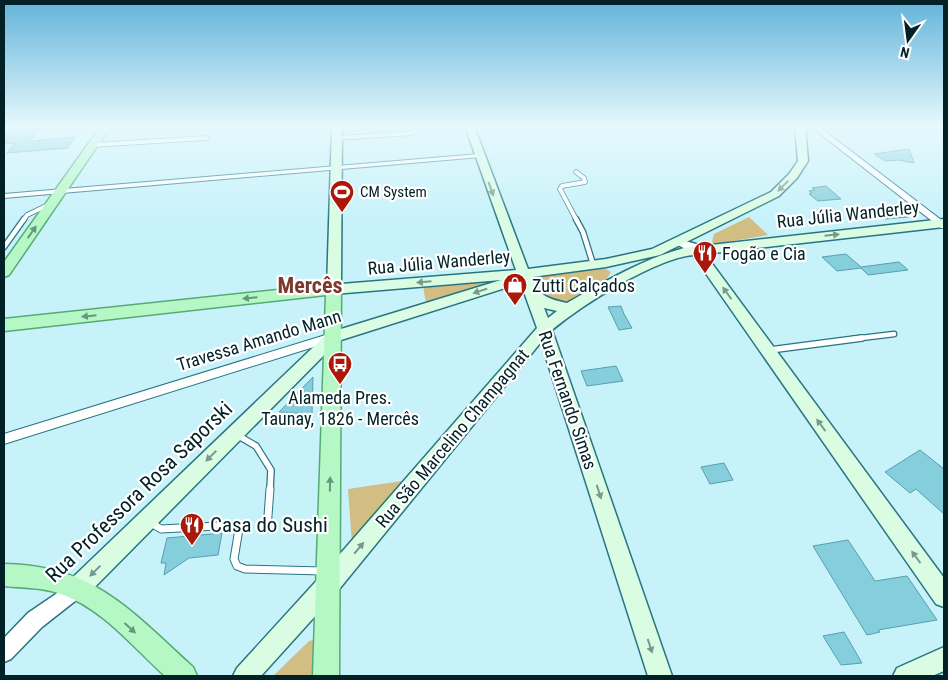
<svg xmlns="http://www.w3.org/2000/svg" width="948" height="680" font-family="'Roboto Condensed',sans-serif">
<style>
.green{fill:#d2bd82}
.building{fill:#85cedc;stroke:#56a0ad}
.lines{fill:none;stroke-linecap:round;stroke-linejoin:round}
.service-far3-casing{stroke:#287581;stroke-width:5.5}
.service-far2-casing{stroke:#287581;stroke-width:7}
.service-far1-casing{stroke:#287581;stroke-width:8}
.service-casing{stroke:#287581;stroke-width:9}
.minor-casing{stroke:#287581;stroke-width:2}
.tertiary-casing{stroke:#287581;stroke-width:3}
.secondary-casing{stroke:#287581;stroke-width:3}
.primary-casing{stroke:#56aa75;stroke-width:3}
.service-far3{stroke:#fff;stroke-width:4}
.service-far2{stroke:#fff;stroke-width:4.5}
.service-far1{stroke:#fff;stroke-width:5.5}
.service{stroke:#fff;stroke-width:7}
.minor{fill:#fff;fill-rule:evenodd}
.tertiary{fill:#fff;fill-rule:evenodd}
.secondary{fill:#dafce2;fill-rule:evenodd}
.primary{fill:#b5f8c5;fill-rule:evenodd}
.oneway{fill:#78998d}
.oneway2{fill:#64977d}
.labels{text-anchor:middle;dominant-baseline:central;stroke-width:4.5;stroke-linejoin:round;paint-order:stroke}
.far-poi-label{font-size:15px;fill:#012126;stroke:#fff;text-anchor:start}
.street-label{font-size:18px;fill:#012126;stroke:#fff}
.poi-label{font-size:18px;fill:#012126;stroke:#fff;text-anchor:start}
.near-street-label{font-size:21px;fill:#012126;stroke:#fff}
.near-poi-label{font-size:21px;fill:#012126;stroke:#fff;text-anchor:start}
.district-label{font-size:22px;font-weight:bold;fill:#7d372d;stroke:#fff}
</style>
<rect width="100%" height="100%" fill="#c7f2fa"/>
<path class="green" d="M749 217 768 235 714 244 712 242 714 234Z
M602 267 611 272 606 280 577 295 553 314 541 276Z
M511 276 426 303 423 286Z
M402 481 352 544 348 489Z
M314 640 316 645 314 676H273L309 641Z"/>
<path class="building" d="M40 128 30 141 75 137 68 148 7 153 15 143 4 144V131Z
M909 149 914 163 899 160 885 161 874 154Z
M826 186 841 199 818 201 809 194 812 193 809 191 815 190 812 188Z
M897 208 908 217 885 219 874 210Z
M846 254 861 267 899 262 908 270 868 275 861 268 837 271 822 257Z
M621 306 624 314 632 328 619 330 608 307Z
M616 366 623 381 587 386 581 371Z
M313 377 312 414 279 412Z
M920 450 944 469V514L916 489 910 493 885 472Z
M724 463 733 480 710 484 701 467Z
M222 533 218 555 189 558 164 575 166 563H161L167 538Z
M848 540 875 581 907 576 937 620 878 630 880 632 867 635 813 546Z
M844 632 862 663 841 665 823 636Z"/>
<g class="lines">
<defs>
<path id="service-far3" d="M337 138 413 133
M93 145 207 138
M576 172 584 178 585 182 562 186 560 189 577 221
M23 221 27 215 48 205"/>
<path id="service-far2" d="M576 219 583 232 593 264
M4 247 24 219
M853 339 894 334"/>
<path id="service-far1" d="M770 350 862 338
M237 435 256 446 271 470 270 490"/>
<path id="service" d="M151 523 161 529 236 525 239 529 234 559 237 566 245 569 323 571
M267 529 270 489"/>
<path id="minor" d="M810 126H818L944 222V228H941Z
M479 154 482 156 481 157 4 198V194Z
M332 333 336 334 337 337 336 340 4 444V434Z"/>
<path id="tertiary" d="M678 239 696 244 701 250 696 253C693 253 675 244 673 242Z
M78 579 84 582 87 588 84 594 42 627 11 659 4 662V638L28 613Z"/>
<path id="secondary" d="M332 126H342L341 284 516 270 465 126H474L528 269 606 259 652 249 771 192 789 174 798 161 795 126H805L808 161 797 178 779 196 660 255 606 267 532 277C539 296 548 299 567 303 604 282 643 259 684 248L944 219V227L705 254 944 578V607L936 604 693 255C654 259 582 305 552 330L672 676H648L541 342 336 593 261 676H233L237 668 320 577 537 328 520 281 518 284 338 341 86 596 78 599 70 596 67 588 70 580 328 333 501 280 334 294 329 292 327 289ZM544 308 557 311 548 318Z
M944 647V671L932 676H893L897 668Z"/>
<path id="primary" d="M101 126H111L9 275 4 277V262Z
M334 284 339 286 341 289 339 676H313L326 295 4 331V319Z
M4 564C94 565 131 611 193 667L197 676H165C134 648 102 608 61 594 42 587 23 588 4 586Z"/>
</defs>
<use href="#service-far3" class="service-far3-casing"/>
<use href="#service-far2" class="service-far2-casing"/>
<use href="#service-far1" class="service-far1-casing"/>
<use href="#service" class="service-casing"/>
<use href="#minor" class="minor-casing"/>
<use href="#tertiary" class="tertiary-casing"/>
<use href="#secondary" class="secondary-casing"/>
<use href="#primary" class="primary-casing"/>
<use href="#service-far3" class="service-far3"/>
<use href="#service-far2" class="service-far2"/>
<use href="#service-far1" class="service-far1"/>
<use href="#service" class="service"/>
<use href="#minor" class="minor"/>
<use href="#tertiary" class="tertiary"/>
<use href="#secondary" class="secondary"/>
<use href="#primary" class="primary"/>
</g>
<defs><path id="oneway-solid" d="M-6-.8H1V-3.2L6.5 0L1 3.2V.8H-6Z" transform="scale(1.25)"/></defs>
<g class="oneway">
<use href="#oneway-solid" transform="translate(783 186) rotate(135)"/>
<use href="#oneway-solid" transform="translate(491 189) rotate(70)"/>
<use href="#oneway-solid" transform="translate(832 235) rotate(-6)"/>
<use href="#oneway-solid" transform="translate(424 282) rotate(175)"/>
<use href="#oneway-solid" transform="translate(480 291) rotate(163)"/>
<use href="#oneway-solid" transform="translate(727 293) rotate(-126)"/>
<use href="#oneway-solid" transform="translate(821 425) rotate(-126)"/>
<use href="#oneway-solid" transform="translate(211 456) rotate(135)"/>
<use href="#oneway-solid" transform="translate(599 492) rotate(72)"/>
<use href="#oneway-solid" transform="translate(359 548) rotate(-50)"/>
<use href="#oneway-solid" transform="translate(916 557) rotate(-126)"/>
<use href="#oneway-solid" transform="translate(95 571) rotate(135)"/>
<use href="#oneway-solid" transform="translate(650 646) rotate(72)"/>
</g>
<g class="oneway2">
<use href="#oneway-solid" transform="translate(32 232) rotate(-55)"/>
<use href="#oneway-solid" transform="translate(250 298) rotate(174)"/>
<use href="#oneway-solid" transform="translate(89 316) rotate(174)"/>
<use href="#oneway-solid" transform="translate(330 484) rotate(-89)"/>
<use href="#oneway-solid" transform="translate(130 628) rotate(42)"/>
</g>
<linearGradient id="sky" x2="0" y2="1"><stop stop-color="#63b3da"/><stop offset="0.57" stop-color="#e6f9fd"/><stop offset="1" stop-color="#e6f9fd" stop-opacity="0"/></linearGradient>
<rect width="948" height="222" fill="url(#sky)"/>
<defs>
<symbol id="stadium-pin" viewBox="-11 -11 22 30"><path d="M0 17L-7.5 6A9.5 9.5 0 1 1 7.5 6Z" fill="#aa180b" stroke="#fff"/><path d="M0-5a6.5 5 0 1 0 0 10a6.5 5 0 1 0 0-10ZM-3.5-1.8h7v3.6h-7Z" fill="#fff"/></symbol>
<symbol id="restaurant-pin" viewBox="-11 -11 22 30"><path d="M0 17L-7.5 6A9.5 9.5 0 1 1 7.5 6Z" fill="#aa180b" stroke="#fff"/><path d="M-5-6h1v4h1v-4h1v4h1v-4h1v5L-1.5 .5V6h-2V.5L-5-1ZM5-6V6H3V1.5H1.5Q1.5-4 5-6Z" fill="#fff"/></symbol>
<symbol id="shop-pin" viewBox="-11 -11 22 30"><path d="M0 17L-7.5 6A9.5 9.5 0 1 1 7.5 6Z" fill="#aa180b" stroke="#fff"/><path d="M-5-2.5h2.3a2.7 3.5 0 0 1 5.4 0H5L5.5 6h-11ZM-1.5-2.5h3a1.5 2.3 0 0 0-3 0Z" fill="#fff"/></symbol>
<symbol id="bus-pin" viewBox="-11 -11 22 30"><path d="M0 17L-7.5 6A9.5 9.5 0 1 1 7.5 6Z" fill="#aa180b" stroke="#fff"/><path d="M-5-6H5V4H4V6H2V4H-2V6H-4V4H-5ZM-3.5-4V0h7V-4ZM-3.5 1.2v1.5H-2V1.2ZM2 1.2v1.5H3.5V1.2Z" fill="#fff"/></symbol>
</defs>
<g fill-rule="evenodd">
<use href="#stadium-pin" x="328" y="178" width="28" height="38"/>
<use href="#restaurant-pin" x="691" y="239" width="28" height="38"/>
<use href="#shop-pin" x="501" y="271" width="28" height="38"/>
<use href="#bus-pin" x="326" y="350" width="28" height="38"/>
<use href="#restaurant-pin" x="178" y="511" width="28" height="38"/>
</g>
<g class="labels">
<g class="far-poi-label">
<text x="360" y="192">CM System</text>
</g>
<g class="street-label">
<text transform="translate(848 214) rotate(-6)">Rua Júlia Wanderley</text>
<text transform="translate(439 262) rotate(-5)">Rua Júlia Wanderley</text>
<text transform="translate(259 340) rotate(-17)">Travessa Amando Mann</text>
<text transform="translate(568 400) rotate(71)">Rua Fernando Simas</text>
<text transform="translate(452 438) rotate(-50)">Rua São Marcelino Champagnat</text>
</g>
<g class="poi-label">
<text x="722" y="253">Fogão e Cia</text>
<text x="532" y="285">Zutti Calçados</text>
<text x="340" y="397" text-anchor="middle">Alameda Pres.<tspan x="340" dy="21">Taunay, 1826 - Mercês</tspan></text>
</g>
<g class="near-street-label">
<text transform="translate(139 492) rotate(-44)">Rua Professora Rosa Saporski</text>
</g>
<g class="near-poi-label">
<text x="210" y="525">Casa do Sushi</text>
</g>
<g class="district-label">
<text x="310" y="285">Mercês</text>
</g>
</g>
<rect width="948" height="680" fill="none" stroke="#012126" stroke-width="10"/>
<g transform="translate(908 40) rotate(194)" stroke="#ffffff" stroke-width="4" paint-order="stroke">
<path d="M0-4L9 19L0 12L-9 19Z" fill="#012126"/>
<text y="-8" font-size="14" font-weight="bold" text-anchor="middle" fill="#012126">N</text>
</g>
</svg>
